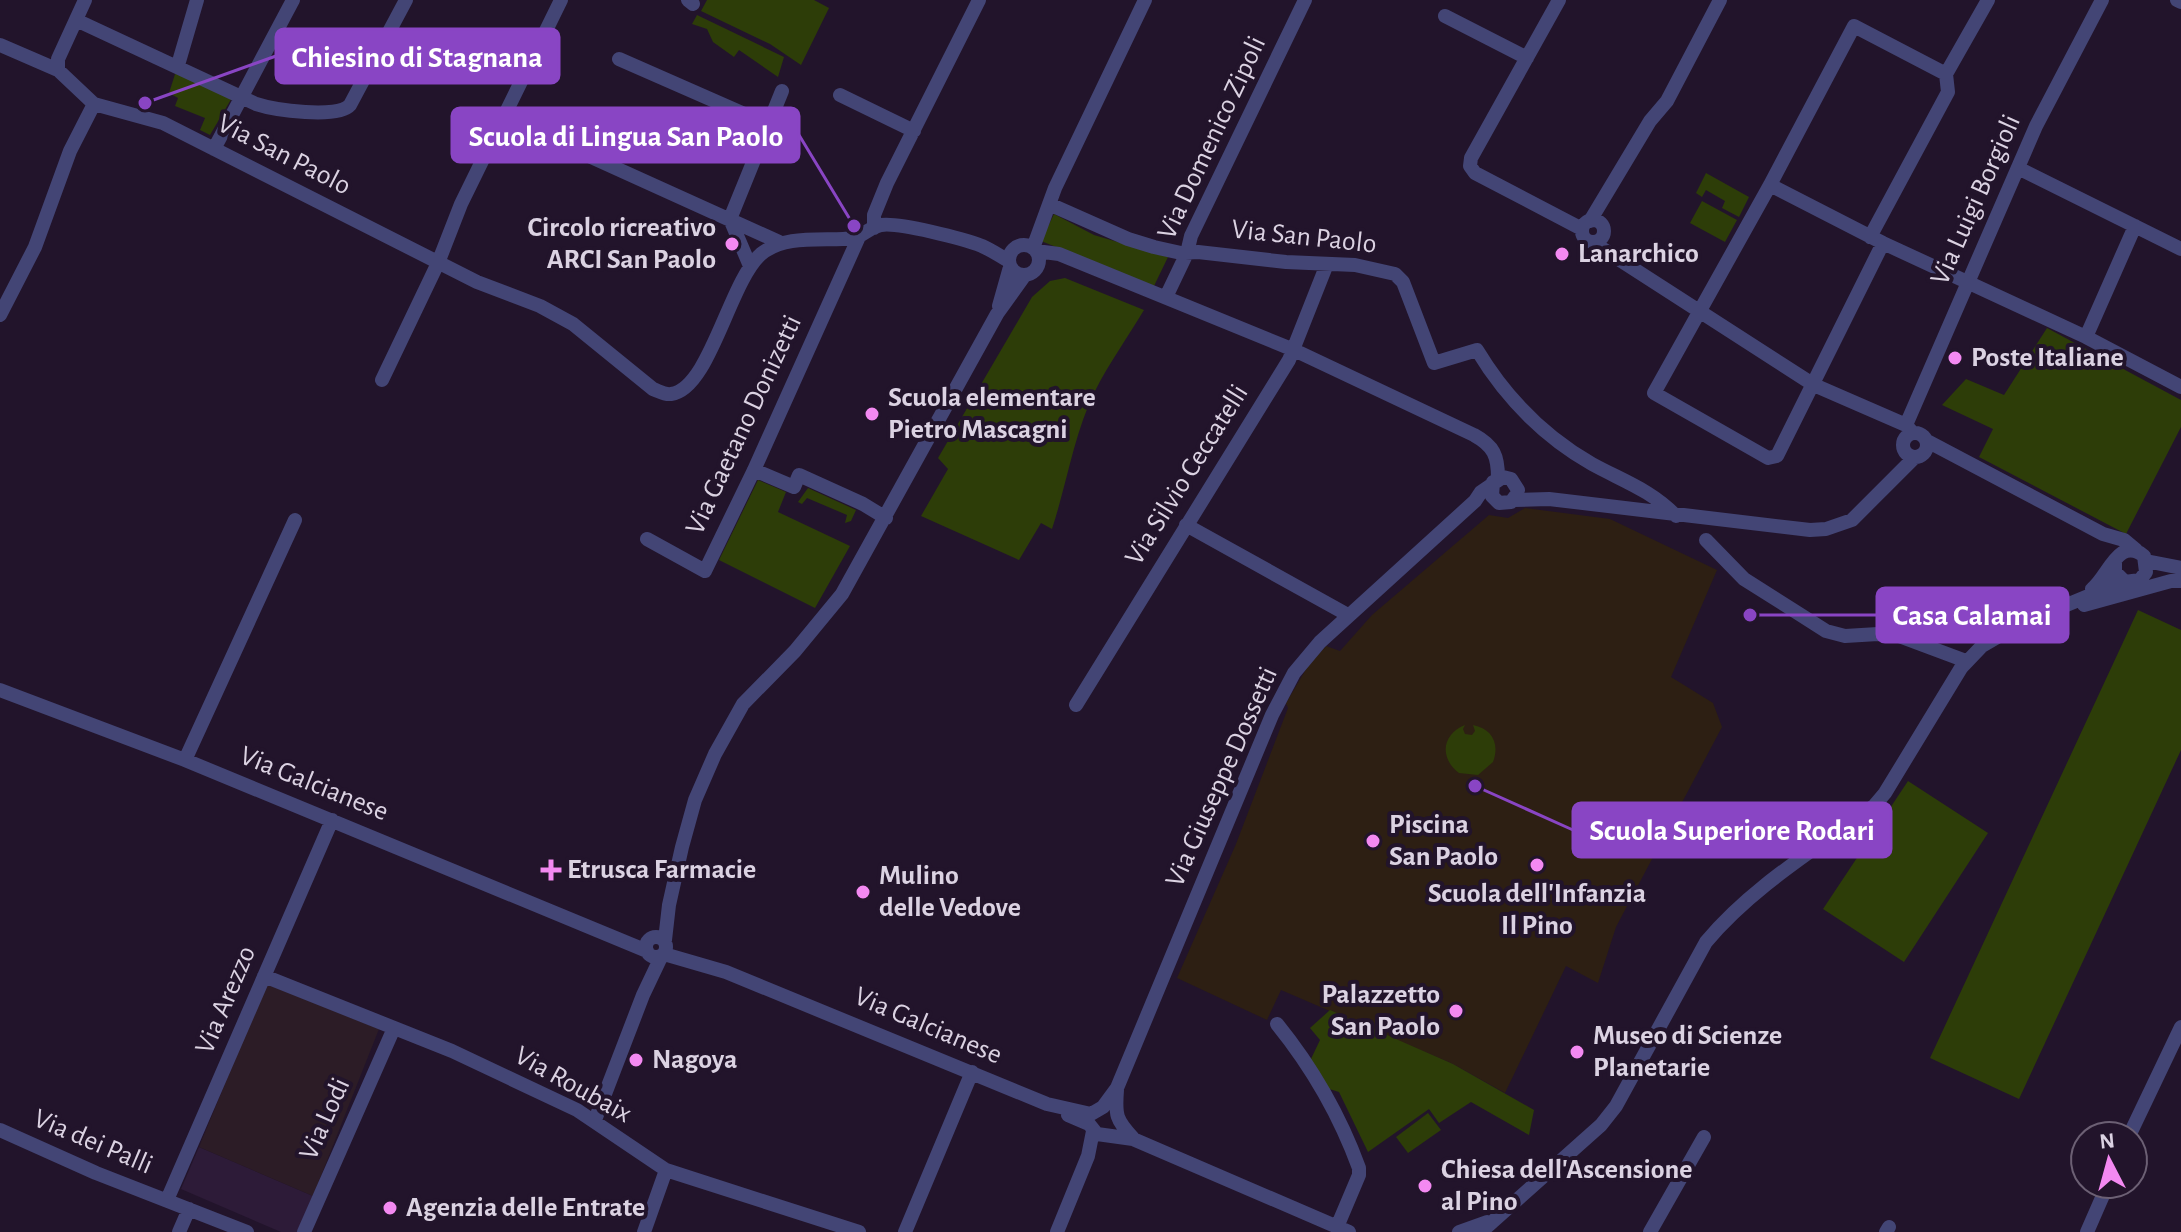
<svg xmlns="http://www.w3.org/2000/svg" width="2181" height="1232" font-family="'Alegreya Sans',sans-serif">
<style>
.built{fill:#2d1b38}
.industrial{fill:#2c1c26}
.education{fill:#2d1f13}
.green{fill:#2d3d08}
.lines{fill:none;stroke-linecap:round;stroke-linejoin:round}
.minor{stroke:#434575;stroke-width:14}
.poi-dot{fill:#f389f1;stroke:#22142b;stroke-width:3}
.labels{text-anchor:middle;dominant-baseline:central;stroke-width:8;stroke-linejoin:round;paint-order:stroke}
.street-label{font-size:28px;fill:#dbd2e2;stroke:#22142b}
.poi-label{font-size:28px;font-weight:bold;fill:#dbd2e2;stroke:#22142b;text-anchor:start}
.leader{fill:none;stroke:#8945c4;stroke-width:3}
.callout-dot{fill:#8945c4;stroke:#22142b;stroke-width:3}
.callout{fill:#8945c4;stroke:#8945c4;stroke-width:3}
.callout-label{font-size:30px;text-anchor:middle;font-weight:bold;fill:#fff}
</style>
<rect width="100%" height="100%" fill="#22142b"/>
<path class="built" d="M199 1147 313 1196 297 1232H281L181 1189Z"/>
<path class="industrial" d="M266 984 379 1029 313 1196 199 1147Z"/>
<path class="education" d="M1525 508 1610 519 1717 570 1671 677 1713 703 1722 727 1616 927 1598 983 1566 966 1505 1093 1453 1064 1281 990 1267 1020 1177 978 1236 844 1288 708 1286 703 1308 666 1326 646 1340 651 1372 615 1489 515 1508 518Z"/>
<path class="green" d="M707 0H814L829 8 801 65 770 44 701 11Z
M697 15 784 57 778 77 739 50 734 57 713 42 707 29 692 24Z
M176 71 233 96 210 135 200 130 205 118 175 106 178 98 169 93Z
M1706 173 1749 197 1739 217 1722 208 1725 201 1706 190 1702 197 1696 193Z
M1702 201 1737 220 1725 242 1690 223Z
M1054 214 1094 235 1168 257 1154 286 1041 241Z
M1065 278 1144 310C1128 337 1109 363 1095 391 1074 434 1067 483 1052 529L1041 523 1019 560 921 516 948 469 938 458 1032 297 1050 281Z
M2047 328 2181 400V427L2126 534 1979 457 1993 429 1942 405 1966 379 2004 395Z
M758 480 786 492 778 512 850 546 815 608 719 560Z
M808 488 856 510 851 521 845 523 847 515 807 498 802 504 798 502Z
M2138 610 2181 630V750L2019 1099 1930 1058Z
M1465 725 1463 729 1465 734 1472 735 1475 731 1473 725C1492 729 1500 743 1493 762L1478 775 1459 773C1439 758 1442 734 1465 725Z
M1908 781 1988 833 1904 962 1823 909Z
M1330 1010 1453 1064 1534 1110 1529 1135 1471 1102 1439 1123 1429 1109 1368 1152 1339 1092 1326 1088 1310 1061 1320 1040 1310 1028Z
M1428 1113 1441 1130 1408 1153 1396 1137Z"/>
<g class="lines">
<path class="minor" d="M688 0 693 4
M1559 0 1471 158 1470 166 1475 173 1582 229
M2177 0 2181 2
M1445 16 1527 58
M76 20 256 104C274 110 338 119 350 105L406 0
M0 45 58 70 94 104 163 123 477 282 540 306 573 324 653 389C659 391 664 395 671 394 710 389 729 282 761 254 783 236 815 240 843 239 866 238 864 229 881 225 899 222 964 239 982 246 991 250 1000 256 1009 261
M619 59 767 124
M178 65 197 0
M58 70V59L85 0
M840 95 914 131
M505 118 779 242
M214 149 293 0
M2018 168 2181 249
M1770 185 1883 243 2086 337 2181 387
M1049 204 1128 239 1154 247 1181 253 1198 252 1286 262 1355 265 1395 274 1403 282 1434 363 1477 350C1506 398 1543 436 1592 464 1623 481 1651 490 1676 516
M1582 231a11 11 0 1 1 22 0a11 11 0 1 1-22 0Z
M1590 221 1650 121 1667 101 1720 0
M874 228V215L887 183 979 0
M1870 237 1948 92 1946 74
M1592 242 1814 385 1906 425 1913 433
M1883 243 1777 456 1768 458 1654 393 1770 185 1854 26 1946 74 1988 0
M1009 260a15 15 0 1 1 30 0a15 15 0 1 1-30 0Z
M1033 248 1055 188 1145 0
M1036 251 1059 254 1294 350 1474 435C1494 446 1498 456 1498 478
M750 266 730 219 782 91
M1166 297 1187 253 1191 236 1305 0
M999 306 1010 267
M0 315 35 247 70 151 94 104
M2086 337 2135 226
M382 380 438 263 461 204 561 0
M1906 425 2036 126 2102 0
M1903 445a12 12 0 1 1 24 0a12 12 0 1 1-24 0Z
M1927 441 2103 534 2124 540 2136 550
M754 470 794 487 799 475 863 504 886 518
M1493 482 1492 496 1499 503 1511 502 1517 494
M1514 500 1549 499 1810 530 1826 529 1852 520 1914 458
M1186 525 1348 615
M647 539 705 571 754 470 858 239
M1706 540 1744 579 1826 631 1845 636 1878 634 1899 636 1966 661
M2146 561 2181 568
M2092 589C2108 577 2119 535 2144 556L2146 572 2140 580 2125 582 2115 572V561
M2084 605 2171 581H2181
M0 690 185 760 647 951
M1076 705 1289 360 1327 264
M185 760 295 520
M646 947a10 10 0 1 1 20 0a10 10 0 1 1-20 0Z
M665 940 669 905 682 847 695 800 715 754 743 704 795 651 842 594 997 314 1025 275
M664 954 726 972 1047 1104 1091 1114 1103 1107 1117 1088 1272 715 1294 673 1320 642 1475 501 1481 492 1503 477 1511 479 1518 490
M264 976 452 1051 577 1110 666 1170 859 1232
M1277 1024C1311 1066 1340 1116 1359 1168V1175L1337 1227
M1117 1090C1115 1115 1116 1120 1133 1138
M1068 1115 1089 1124 1097 1134 1133 1139 1349 1232
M595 1120 643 995 662 955
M0 1130 96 1173 247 1232
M2129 1136 2181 1027
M167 1200 332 820
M179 1232 189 1209
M304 1232 394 1028
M644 1232 666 1170
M905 1232 972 1072
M1057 1232 1088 1156 1093 1131
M1459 1232 1487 1222
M1481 1232 1601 1125 1616 1106 1706 942C1752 887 1817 848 1874 806L1885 793 1961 668 1982 646 2018 625 2098 592 2121 580
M1650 1232 1704 1137
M1886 1232 1889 1227
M2087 1232 2108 1184"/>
</g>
<g class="poi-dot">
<circle cx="732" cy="244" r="8"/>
<circle cx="1562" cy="254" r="8"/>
<circle cx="1955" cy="358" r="8"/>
<circle cx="872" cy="414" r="8"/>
<circle cx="1373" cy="841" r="8"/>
<circle cx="1537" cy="865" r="8"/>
<path d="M547 858h8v8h8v8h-8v8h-8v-8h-8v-8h8z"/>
<circle cx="863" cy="892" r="8"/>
<circle cx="1456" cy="1011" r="8"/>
<circle cx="1577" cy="1052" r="8"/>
<circle cx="636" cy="1060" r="8"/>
<circle cx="1425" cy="1186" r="8"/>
<circle cx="390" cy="1208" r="8"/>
</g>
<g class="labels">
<g class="street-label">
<text transform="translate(1212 138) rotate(-65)">Via Domenico Zipoli</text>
<text transform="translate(284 155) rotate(27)">Via San Paolo</text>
<text transform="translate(1976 200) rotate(-66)">Via Luigi Borgioli</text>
<text transform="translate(1304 237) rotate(6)">Via San Paolo</text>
<text transform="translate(744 425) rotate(-65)">Via Gaetano Donizetti</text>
<text transform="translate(1187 475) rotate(-58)">Via Silvio Ceccatelli</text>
<text transform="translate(1222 777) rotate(-66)">Via Giuseppe Dossetti</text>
<text transform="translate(314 784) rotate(22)">Via Galcianese</text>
<text transform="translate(226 1000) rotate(-67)">Via Arezzo</text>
<text transform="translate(928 1026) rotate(23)">Via Galcianese</text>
<text transform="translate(573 1085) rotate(29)">Via Roubaix</text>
<text transform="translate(325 1119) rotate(-66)">Via Lodi</text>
<text transform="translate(93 1142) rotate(23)">Via dei Palli</text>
</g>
<g class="poi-label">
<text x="716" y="228" text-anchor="end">Circolo ricreativo<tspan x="716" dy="32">ARCI San Paolo</tspan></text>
<text x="1578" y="254">Lanarchico</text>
<text x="1971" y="358">Poste Italiane</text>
<text x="888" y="398">Scuola elementare<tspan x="888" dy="32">Pietro Mascagni</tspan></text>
<text x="1389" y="825">Piscina<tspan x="1389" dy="32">San Paolo</tspan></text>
<text x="567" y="870">Etrusca Farmacie</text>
<text x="879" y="876">Mulino<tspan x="879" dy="32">delle Vedove</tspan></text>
<text x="1537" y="894" text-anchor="middle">Scuola dell'Infanzia<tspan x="1537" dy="32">Il Pino</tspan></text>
<text x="1440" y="995" text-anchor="end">Palazzetto<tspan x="1440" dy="32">San Paolo</tspan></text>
<text x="1593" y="1036">Museo di Scienze<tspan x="1593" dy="32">Planetarie</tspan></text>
<text x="652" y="1060">Nagoya</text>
<text x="1441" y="1170">Chiesa dell'Ascensione<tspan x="1441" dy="32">al Pino</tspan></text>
<text x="406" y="1208">Agenzia delle Entrate</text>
</g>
</g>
<path class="leader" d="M145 103L276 56M854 226L799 135M1750 615L1877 615M1475 786L1573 830"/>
<g class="callout-dot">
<circle cx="145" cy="103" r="8"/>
<circle cx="854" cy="226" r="8"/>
<circle cx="1750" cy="615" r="8"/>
<circle cx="1475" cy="786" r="8"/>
</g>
<g class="callout">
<rect x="276" y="29" width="283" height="54" rx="8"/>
<rect x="452" y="108" width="347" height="54" rx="8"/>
<rect x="1877" y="588" width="191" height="54" rx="8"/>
<rect x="1573" y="803" width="318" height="54" rx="8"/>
</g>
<g class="callout-label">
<text x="417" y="67">Chiesino di Stagnana</text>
<text x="626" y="146">Scuola di Lingua San Paolo</text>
<text x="1972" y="625">Casa Calamai</text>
<text x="1732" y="840">Scuola Superiore Rodari</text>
</g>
<g transform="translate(2109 1160) rotate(354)"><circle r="38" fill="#22142b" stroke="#6c6074" stroke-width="2"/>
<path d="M0-6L14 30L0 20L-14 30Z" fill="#f389f1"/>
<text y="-12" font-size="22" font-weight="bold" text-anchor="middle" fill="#dbd2e2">N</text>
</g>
</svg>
